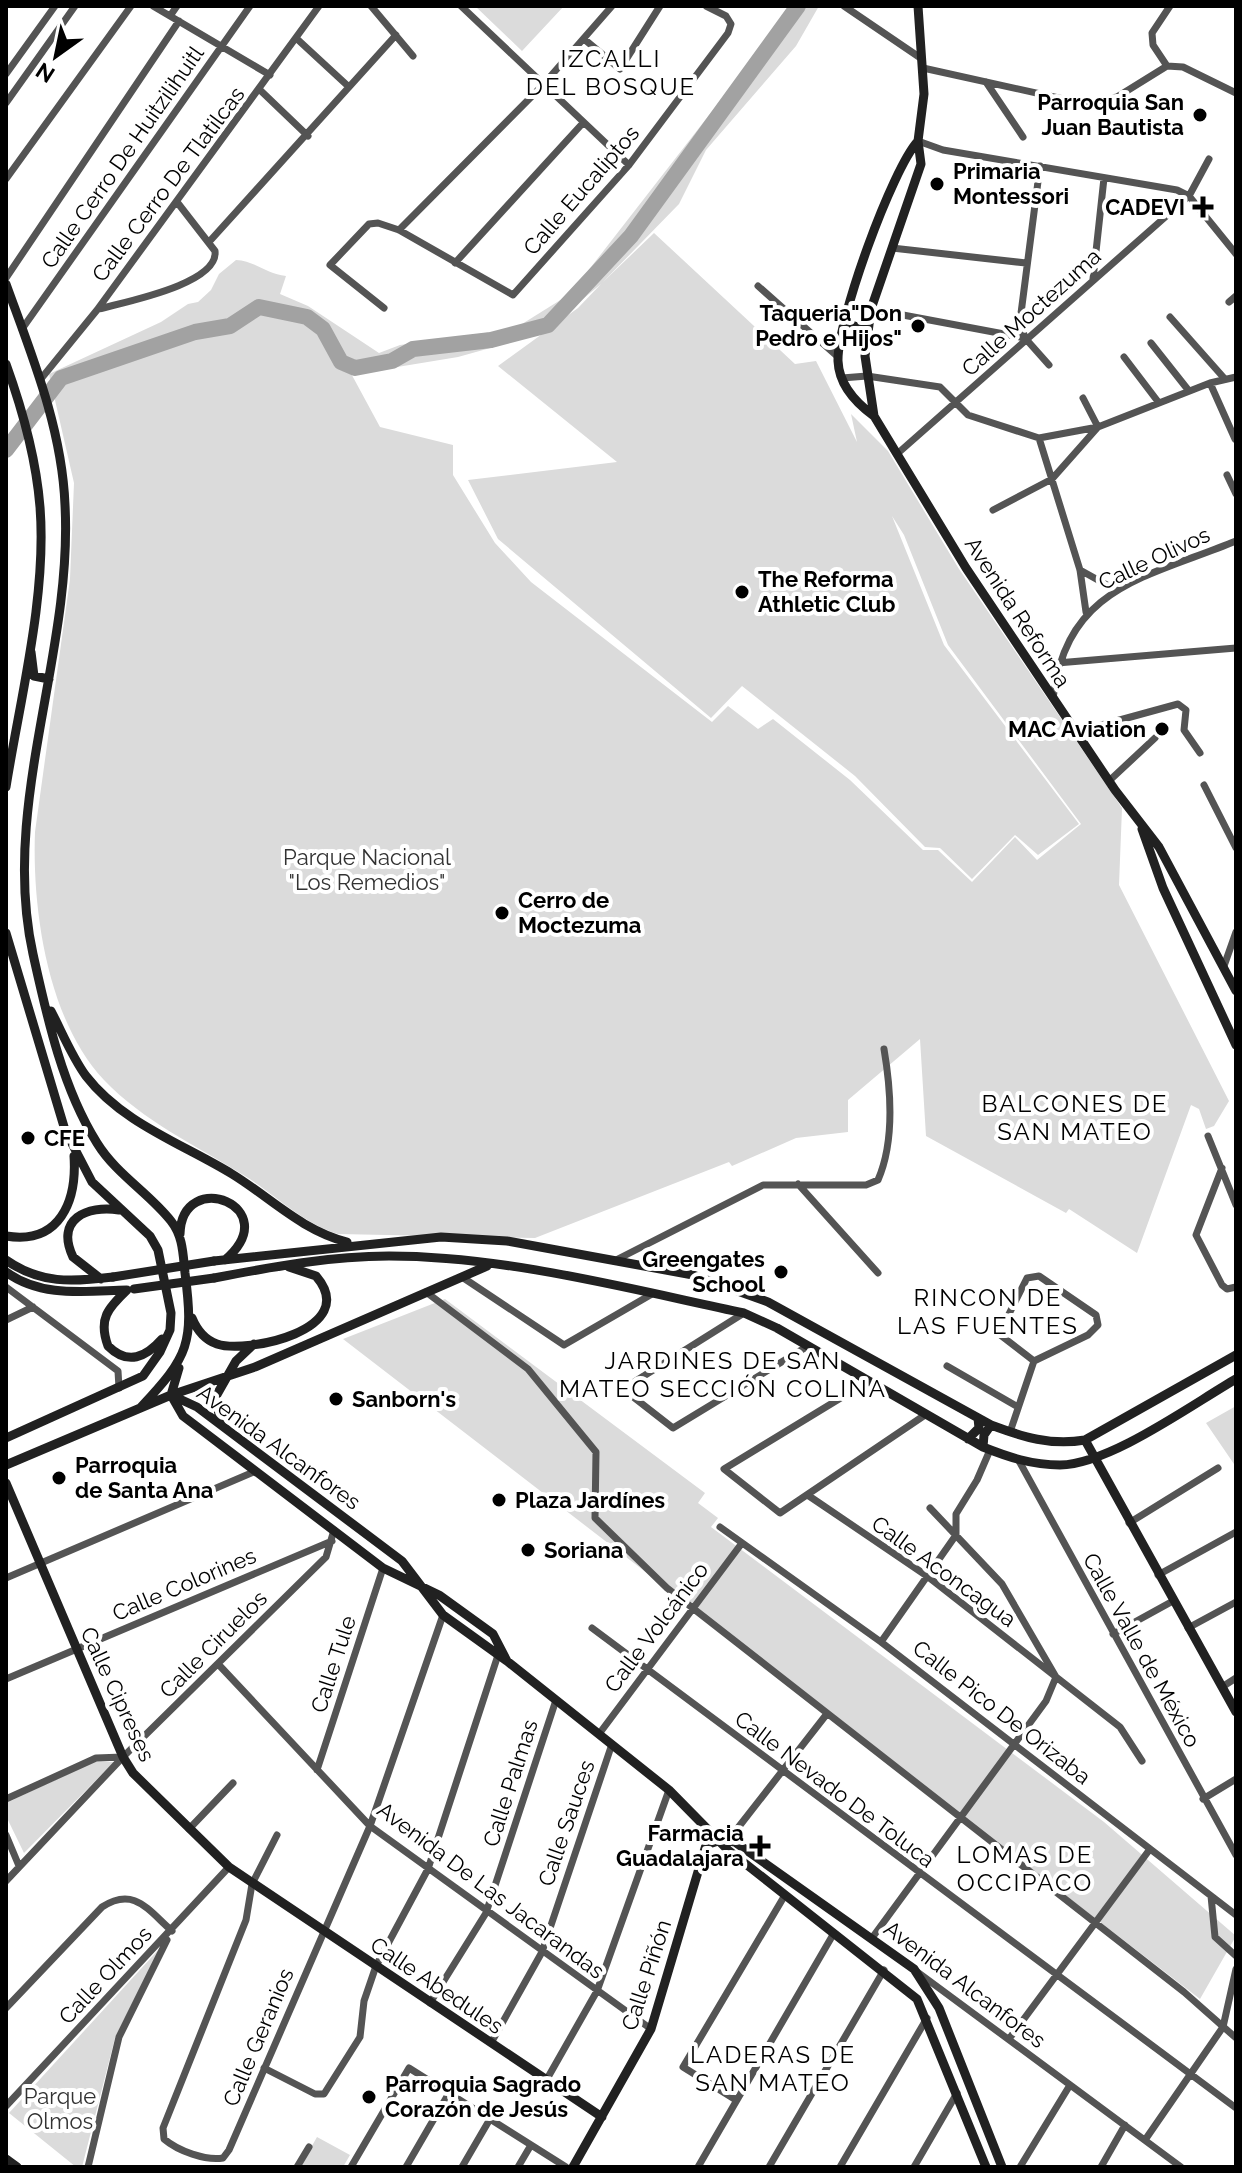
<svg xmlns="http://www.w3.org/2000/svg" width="1242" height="2173" font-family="Raleway,sans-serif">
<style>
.green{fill:#dbdbdb;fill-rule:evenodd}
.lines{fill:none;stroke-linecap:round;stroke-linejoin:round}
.river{stroke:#a2a2a2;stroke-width:16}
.street{stroke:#545454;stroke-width:7}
.secondary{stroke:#212121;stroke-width:9}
.secondary-bridge{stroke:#212121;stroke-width:9}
.poi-dot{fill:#000;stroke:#fff;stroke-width:3}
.labels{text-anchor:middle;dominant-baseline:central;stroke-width:8;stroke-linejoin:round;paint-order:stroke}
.poi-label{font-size:22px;font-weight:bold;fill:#000;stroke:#fff;text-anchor:start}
.street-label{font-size:22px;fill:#000;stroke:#fff}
.park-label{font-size:22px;fill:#323232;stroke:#fff}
.neighbourhood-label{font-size:24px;letter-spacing:2px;fill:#000;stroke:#fff}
</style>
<rect width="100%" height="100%" fill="#fff"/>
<path class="green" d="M475 6H564L522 51Z
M789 6H819L796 46 706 150 679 204 603 282 654 233 795 364 816 361 857 442 851 414 888 451 959 569 1122 808 1119 885 1229 1101 1214 1126 1206 1129 1199 1109 1191 1105 1137 1253 1069 1209 1066 1213 926 1136 920 1039 848 1100V1132L796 1138 732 1166 729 1162 535 1238 338 1234C301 1222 277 1196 245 1176 197 1146 143 1121 104 1080 48 1021 32 911 35 832L70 579 74 483 49 374 161 322 188 304 198 302 211 290 219 274 236 260C255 261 267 274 286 276L280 294 308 306 379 353 400 345 514 329 570 294 758 52ZM601 284 578 308 498 366 617 462 468 480 498 539 711 718 742 686 855 776 925 847 940 848 972 879 1015 835 1038 855 1079 824 944 645 892 516 904 535 948 645 1081 824 1037 860 1015 837 972 882 938 850H923L850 780 773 719 758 729 728 706 712 722 531 582 495 543 453 475V445L380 427 347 366 379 370 458 357 501 345 544 331Z
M445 1299 705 1493 698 1503 718 1518 711 1527 1104 1822 1236 1936 1200 1999 343 1339Z
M1236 1406V1467L1206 1423Z
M96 1761 114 1762 24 1853 6 1816V1803Z
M160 1948 115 2038 82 2167H76L9 2113Z
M317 2137 350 2155 343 2167H300Z"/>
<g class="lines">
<path class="river" d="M6 450 61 378 195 332 230 326 259 307 307 317 323 329 341 362 355 368 392 361 413 349 491 340 548 325 631 236 798 6"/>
<path class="street" d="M153 6 270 75
M371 6 413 56
M461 6 629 165
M844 6 922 59
M170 16 177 6
M296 38 349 87
M584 39 620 69 660 6
M1167 66 1153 45 1152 33 1170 6
M923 68 1086 104 1117 97 1167 66 1183 67 1236 93
M6 74 55 6
M986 82 1023 137
M260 90 308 136
M6 103 75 6
M918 141 943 150 1177 190 1189 196 1236 254
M1040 166 1020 321 1025 338 1049 365
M6 179 131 6
M399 230 542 86 612 6
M209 242 396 35
M892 248 1026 263
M455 263 582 124
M6 278 179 21
M1093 279 1104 178
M758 286 838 357
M1229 302 1236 296
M384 308 330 265 369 224 378 223 399 230 513 295 629 165 728 33 731 24 726 16 706 6
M99 309C124 302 219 284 215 251L177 202
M871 309 1025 338
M1170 317 1224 378
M22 329 250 6
M1151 343 1189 391
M1124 357 1159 403
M842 378 867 376 940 387 968 415 1039 438 1098 427 1210 383 1236 377
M40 380 97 310 319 6
M1210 383 1235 439
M1039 438 1080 570 1086 612
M897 454 1189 196 1209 159
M1227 475 1236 494
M993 510 1052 479 1098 427 1083 398
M1080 570 1116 590
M1057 663 1236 648
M1053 698C1067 586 1146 578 1236 541
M1076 732 1178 704 1186 710 1184 730 1200 753
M1109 781 1155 738
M1204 785 1236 848
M1224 966 1236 932
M1208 1136 1236 1205
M1222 1168 1196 1235 1222 1285 1227 1289 1236 1287
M798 1184 878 1273
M614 1261 763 1185H866L878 1180C895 1141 891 1090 884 1049
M462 1277 564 1345 652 1294
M6 1287 118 1371 119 1388
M426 1292 528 1369 596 1452 595 1518 667 1588 1184 1992 1236 2038
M744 1313 623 1389 673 1428 808 1346
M6 1320 33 1307
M947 1366 1018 1407
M867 1382 724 1469 780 1513 925 1415
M1010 1432 1034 1361 1088 1335 1098 1325 1096 1315 1039 1276 1027 1278 999 1334 1034 1361
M1019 1461 1236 1855
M809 1496 927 1576 1120 1727 1142 1761
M1129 1523 1218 1468
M720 1527 881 1642 1236 1915
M1158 1575 1236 1532
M6 1578 256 1471
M592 1628 1236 2108
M1188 1628 1236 1602
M1113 1634 1173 1601
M881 1642 956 1535V1514L977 1480 990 1450
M219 1665 370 1826 651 2029
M6 1679 332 1541
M1222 1687 1236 1678
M599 1734 742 1543
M317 1770 383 1568
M6 1799 96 1758 123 1757
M1203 1799 1236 1779
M189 1829 233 1783
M6 1835 19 1866
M277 1835 252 1884 246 1920 163 2128 164 2139C178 2151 206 2161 223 2158L229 2150 370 1826 443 1615
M721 1840 737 1829 826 1715
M6 1881 123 1757 326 1557 334 1530
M1211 1896 1215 1937 1236 1956
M872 1938 1046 1701 1056 1677 1002 1584 930 1508
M916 1971 1181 2167
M430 2003 486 1913 556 1700
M6 2008 102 1907C134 1886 148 1910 172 1931
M1009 2039 1150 1849
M491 2043 542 1952 612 1744
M264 2068 315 2094H324L360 2037 364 2001 376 1966 428 1869 499 1652
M547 2079 597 1991 669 1790
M736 2100 683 2067 785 1895
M6 2106 229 1867
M1145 2140 1223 2027 1236 1969
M88 2167 119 2037 167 1940
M297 2167 309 2147
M351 2167 409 2068 566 2167
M406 2167 449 2093
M462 2167 490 2119
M518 2167 531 2145
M698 2167 834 1933
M769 2167 884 1970
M840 2167 927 2018
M914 2167 957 2093
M1020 2167 1070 2085
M1101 2167 1125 2125"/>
<path class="secondary" d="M918 6 924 94 918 141 921 164 871 309 865 356 874 416 966 568 1115 790 1159 847 1236 991
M6 284C32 356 62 428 65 505 73 655 0 805 33 954 47 1017 62 1087 97 1143 116 1174 149 1193 171 1221 183 1236 183 1254 185 1273 194 1343 189 1356 141 1407
M845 323 867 330
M6 364C23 411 36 457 40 507 47 596 20 699 6 787
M874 416C856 403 839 385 838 361 837 321 892 169 918 141
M31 652 34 676 49 679
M1142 829 1163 888 1236 1045
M6 933 65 1130 92 1182 150 1236 158 1250 171 1313 170 1330 160 1352 143 1376 6 1438
M51 1011C62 1032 72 1057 86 1076 122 1123 183 1144 232 1174 271 1198 301 1230 347 1242
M180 1234C182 1166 287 1207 225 1260
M6 1236C60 1245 77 1201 74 1156
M6 1260C40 1284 72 1282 113 1277
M214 1261 441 1237 507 1241 693 1275 768 1302 991 1425C1023 1437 1051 1446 1085 1440L1236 1355
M6 1272C42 1298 85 1291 127 1290
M214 1278C272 1267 329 1256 389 1256 505 1256 630 1289 744 1313L777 1328 983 1447C1008 1457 1032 1465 1060 1465 1110 1464 1191 1405 1236 1379
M101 1279 73 1257C55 1219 87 1205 119 1210
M127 1290C108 1308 98 1319 108 1346 128 1366 146 1357 162 1339
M192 1318C197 1330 205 1340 217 1344 246 1354 362 1330 316 1276L289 1267
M171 1395 197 1407 402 1561 443 1615 507 1661 669 1790 728 1850 917 1999 986 2167
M171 1395 183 1416 383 1568 439 1595 493 1634 507 1661
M171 1395 179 1368
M221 1422 215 1398 236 1361 254 1344
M968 1439 979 1428 978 1418
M1085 1440 1236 1712
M983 1447 984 1435 991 1425
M6 1465 171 1395 255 1367 487 1266
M6 1483 123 1757 133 1773 229 1867 602 2117
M721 1840 735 1842 914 1969 939 2008 1002 2167
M6 2159 17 2167
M573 2167 651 2029 706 1845 721 1840"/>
<path class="secondary-bridge" d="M113 1277 214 1261
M134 1289 214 1278"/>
</g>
<g class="poi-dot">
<circle cx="1200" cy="115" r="8"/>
<circle cx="937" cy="184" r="8"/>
<path d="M1199 195h8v8h8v8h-8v8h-8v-8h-8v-8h8z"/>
<circle cx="918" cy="326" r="8"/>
<circle cx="742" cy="592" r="8"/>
<circle cx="1162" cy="729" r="8"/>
<circle cx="502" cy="913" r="8"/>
<circle cx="28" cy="1138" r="8"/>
<circle cx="781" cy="1272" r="8"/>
<circle cx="336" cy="1399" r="8"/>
<circle cx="59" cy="1478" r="8"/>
<circle cx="499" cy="1500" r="8"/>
<circle cx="528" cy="1550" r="8"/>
<path d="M756 1834h8v8h8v8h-8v8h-8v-8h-8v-8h8z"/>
<circle cx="369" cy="2097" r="8"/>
</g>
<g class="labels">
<g class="poi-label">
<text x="1184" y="102" text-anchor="end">Parroquia San<tspan x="1184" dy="25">Juan Bautista</tspan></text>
<text x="953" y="171">Primaria<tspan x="953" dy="25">Montessori</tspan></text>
<text x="1185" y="207" text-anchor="end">CADEVI</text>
<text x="902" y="313" text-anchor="end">Taqueria"Don<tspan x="902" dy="25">Pedro e Hijos"</tspan></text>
<text x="758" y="579">The Reforma<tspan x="758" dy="25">Athletic Club</tspan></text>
<text x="1146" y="729" text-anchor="end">MAC Aviation</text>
<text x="518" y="900">Cerro de<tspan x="518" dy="25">Moctezuma</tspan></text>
<text x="44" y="1138">CFE</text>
<text x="765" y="1259" text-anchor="end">Greengates<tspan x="765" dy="25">School</tspan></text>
<text x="352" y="1399">Sanborn's</text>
<text x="75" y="1465">Parroquia<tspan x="75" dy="25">de Santa Ana</tspan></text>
<text x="515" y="1500">Plaza Jardínes</text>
<text x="544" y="1550">Soriana</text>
<text x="744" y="1833" text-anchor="end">Farmacia<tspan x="744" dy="25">Guadalajara</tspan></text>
<text x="385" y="2084">Parroquia Sagrado<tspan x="385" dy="25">Corazón de Jesús</tspan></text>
</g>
<g class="street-label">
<text transform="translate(122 157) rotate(-55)">Calle Cerro De Huitzilihuitl</text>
<text transform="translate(168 184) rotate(-53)">Calle Cerro De Tlatilcas</text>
<text transform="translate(581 190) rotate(-49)">Calle Eucaliptos</text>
<text transform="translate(1031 312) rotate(-42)">Calle Moctezuma</text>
<text transform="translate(1154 558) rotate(-25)">Calle Olivos</text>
<text transform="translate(1018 612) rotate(57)">Avenida Reforma</text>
<text transform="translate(279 1447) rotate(36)">Avenida Alcanfores</text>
<text transform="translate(944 1571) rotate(36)">Calle Aconcagua</text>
<text transform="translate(184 1584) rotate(-23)">Calle Colorines</text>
<text transform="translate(656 1627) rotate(-53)">Calle Volcánico</text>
<text transform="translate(213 1644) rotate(-45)">Calle Ciruelos</text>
<text transform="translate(1142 1650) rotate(61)">Calle Valle de México</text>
<text transform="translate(333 1664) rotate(-72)">Calle Tule</text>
<text transform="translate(118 1694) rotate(65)">Calle Cipreses</text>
<text transform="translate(1002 1712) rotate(38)">Calle Pico De Orizaba</text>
<text transform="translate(510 1783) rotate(-72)">Calle Palmas</text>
<text transform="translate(835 1789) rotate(37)">Calle Nevado De Toluca</text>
<text transform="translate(566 1823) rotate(-71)">Calle Sauces</text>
<text transform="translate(491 1890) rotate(37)">Avenida De Las Jacarandas</text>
<text transform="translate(105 1975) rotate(-47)">Calle Olmos</text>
<text transform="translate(646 1975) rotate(-72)">Calle Piñón</text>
<text transform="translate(965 1984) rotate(37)">Avenida Alcanfores</text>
<text transform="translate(437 1985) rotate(34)">Calle Abedules</text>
<text transform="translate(258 2037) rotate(-67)">Calle Geranios</text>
</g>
<g class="park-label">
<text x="367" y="857">Parque Nacional<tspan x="367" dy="25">"Los Remedios"</tspan></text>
<text x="60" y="2096">Parque<tspan x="60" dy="25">Olmos</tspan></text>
</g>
<g class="neighbourhood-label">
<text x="611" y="58">IZCALLI<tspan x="611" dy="28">DEL BOSQUE</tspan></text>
<text x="1075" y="1103">BALCONES DE<tspan x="1075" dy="28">SAN MATEO</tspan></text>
<text x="988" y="1297">RINCON DE<tspan x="988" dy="28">LAS FUENTES</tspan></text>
<text x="723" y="1360">JARDINES DE SAN<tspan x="723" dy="28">MATEO SECCIÓN COLINA</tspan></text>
<text x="1025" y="1854">LOMAS DE<tspan x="1025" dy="28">OCCIPACO</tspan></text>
<text x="773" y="2054">LADERAS DE<tspan x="773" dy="28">SAN MATEO</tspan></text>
</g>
</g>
<rect width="1242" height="2173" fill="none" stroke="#000000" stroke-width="16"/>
<g transform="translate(56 56) rotate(213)" stroke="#ffffff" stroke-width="6" paint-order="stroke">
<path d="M0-6L14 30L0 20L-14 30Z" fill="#000000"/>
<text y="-12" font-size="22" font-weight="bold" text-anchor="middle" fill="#000000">N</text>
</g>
</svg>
